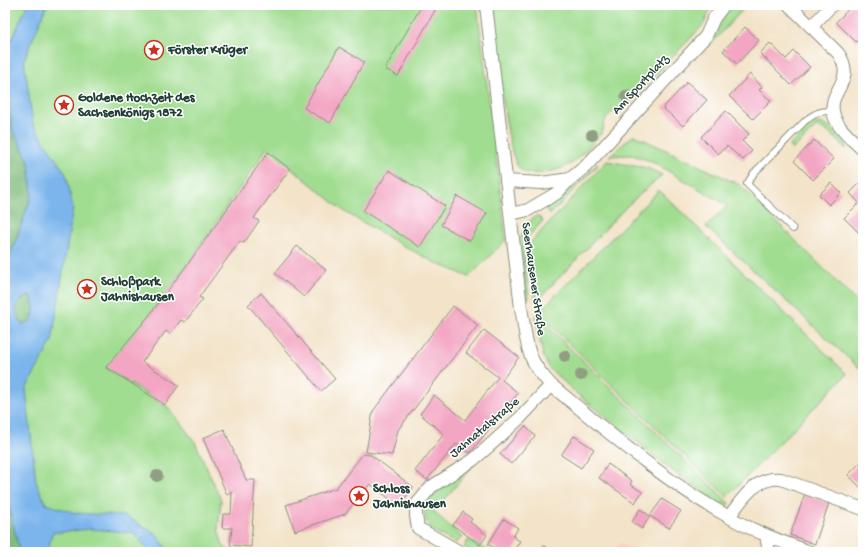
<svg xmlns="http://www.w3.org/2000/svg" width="868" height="557" font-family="'Gochi Hand',sans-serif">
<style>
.built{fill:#f7d0ca}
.green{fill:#a1dd91;stroke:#608d62}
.forest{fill:#80bc7b;stroke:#507c58}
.water{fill:#7bb5ec;stroke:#4d7990;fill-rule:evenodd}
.building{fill:#f3a6c3}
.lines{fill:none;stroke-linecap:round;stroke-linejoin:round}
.lane-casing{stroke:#89907e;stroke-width:8}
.street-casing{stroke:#89907e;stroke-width:14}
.lane{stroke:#fff;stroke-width:6}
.street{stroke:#fff;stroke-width:12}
.tree{fill:#919e83}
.labels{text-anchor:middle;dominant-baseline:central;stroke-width:3;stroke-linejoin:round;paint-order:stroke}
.poi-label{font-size:13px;font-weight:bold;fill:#1f3d34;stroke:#fff;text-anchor:start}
.street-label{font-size:13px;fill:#1f3d34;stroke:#fff}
</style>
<rect width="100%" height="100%" fill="#fff"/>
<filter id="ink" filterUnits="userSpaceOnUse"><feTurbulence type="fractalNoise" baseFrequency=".025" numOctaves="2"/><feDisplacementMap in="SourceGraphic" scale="8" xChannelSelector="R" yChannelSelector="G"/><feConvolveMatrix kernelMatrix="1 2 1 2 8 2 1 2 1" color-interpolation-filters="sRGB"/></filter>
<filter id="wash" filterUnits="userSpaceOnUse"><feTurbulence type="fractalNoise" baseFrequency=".012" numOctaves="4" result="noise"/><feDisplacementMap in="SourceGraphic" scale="16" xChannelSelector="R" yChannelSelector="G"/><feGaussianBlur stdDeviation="0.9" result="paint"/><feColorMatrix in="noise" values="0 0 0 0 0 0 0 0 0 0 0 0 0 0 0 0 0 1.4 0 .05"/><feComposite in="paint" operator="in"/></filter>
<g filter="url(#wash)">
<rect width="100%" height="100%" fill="#f3e3c8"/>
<path class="built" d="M620 543 638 552H614Z"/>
<path class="green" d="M5 5H477L497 164 506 240 469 277 434 262 400 244 345 212 267 148 190 261 148 317 106 368 169 408 195 442 221 500 218 529 223 546 231 552H5Z
M492 5H712L704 24 620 112H612C610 114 606 118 605 121 603 124 604 127 603 130 600 137 578 158 572 163 561 170 531 179 520 169 505 156 496 32 492 5Z
M732 5H747L710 45 708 43 718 29 724 16Z
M819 123C831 126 838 135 847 144L846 149C837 140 829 129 816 127L792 150 789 146 811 124Z
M634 135 740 185 863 308V363L859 368 706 227 727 205 651 161 632 155 609 156Z
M607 161 647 168 662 175 628 205 536 302 527 249 528 245Z
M597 164 598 165 550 215 545 208 574 187Z
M659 190 847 374 727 497 538 313Z
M537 215 543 221 524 241 523 248 529 298H526C523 276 512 242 528 223 530 220 534 218 537 215Z
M535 314 730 504H720L670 469 575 392 549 368 543 356Z
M475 463 434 512 462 537 457 543C448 539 436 534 430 527 425 521 423 511 427 504 434 491 463 473 475 463Z
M468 540 491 552H473L464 547Z"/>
<path class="forest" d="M5 81 13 131 29 161 32 194 5 271Z
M31 295C35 304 35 311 31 321L22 324C12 310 14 301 31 295Z
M5 307 10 330 5 355Z
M5 493 20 552H5Z"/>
<path class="water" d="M27 5H47L24 60 33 124 66 174 73 208 52 341 26 389 36 482 46 504 76 513 125 516 156 534 169 552H150L134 533 91 529 52 533 48 552H20L5 493V355L10 330 5 307V271L32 194 29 161 13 131 5 81V55ZM30 295C35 304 35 311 31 321L22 324C12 310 14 301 30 295Z"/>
<g id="blocks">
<path class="building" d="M422 5H438L398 76 385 69Z
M853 5 863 15V35L856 42 836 22Z
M745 27 759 40 737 64 723 51Z
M770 43 786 59 794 51 810 67 791 85 760 53Z
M339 47 364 62 330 123 304 108Z
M750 74 762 87 759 90 771 101 753 119 729 96Z
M687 82 707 100 683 126 663 108Z
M726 111 749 134 742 141 752 151 743 160 727 146 718 154 701 137Z
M814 140 834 159 813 180 794 161Z
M268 152 290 169 254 218 259 221 244 243 240 241 199 297 203 299 185 322 181 320 170 334 166 331 142 362 179 385 165 405 106 367 148 317 190 261Z
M389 170 445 206 420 247 363 211Z
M863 180V237L844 218 859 203 850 193Z
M831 183 841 193 829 205 819 195Z
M457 196 487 213 470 241 441 225Z
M297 246 326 270 304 297 275 273Z
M261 293 335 379 321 391 248 305Z
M453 306 478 325 398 430 392 455 366 452 373 411Z
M484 330 519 357 502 380 518 393 470 453 456 444 427 480 415 471 444 434 420 414 434 395 465 420 498 377 466 353Z
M525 426 535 436 511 464 500 454Z
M224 429 246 480H255L251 547 230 545 232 528H222L223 514H231L232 492 227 495 203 438Z
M574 436 594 449 581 468 561 455Z
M363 454 371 455 413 487 403 501 395 503 370 484 345 514 295 531 286 505 336 488Z
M863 460V490L848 475Z
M608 464 632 481 630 484 642 492 635 503 599 478Z
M805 494 829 503 815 544 790 535Z
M662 499 681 511 669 528 650 516Z
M640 509 650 516 642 529 632 522Z
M463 512 472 519 470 522 487 535 480 545 453 525Z
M504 519 518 528 513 537 520 541 513 552H501L488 544Z
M544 546 557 552 558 549 564 552H541Z"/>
</g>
</g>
<g filter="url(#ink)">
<use href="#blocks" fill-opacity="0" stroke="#89907e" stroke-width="1"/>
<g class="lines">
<defs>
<path id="lane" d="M793 229 747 184 754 173 806 120C817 112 820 111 833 111"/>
<path id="street" d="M486 5 521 308C524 323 525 340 530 354 534 366 543 376 551 385 608 432 664 481 729 517 755 532 782 542 810 552
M789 5 838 53C857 80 829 90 833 111 835 127 852 139 863 150
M811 27 832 5
M506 181 541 183 570 179
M511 214 528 210 557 193 570 179 586 166 706 36 714 18 724 5
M729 517C742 499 756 476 781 479L863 509
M766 536 769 552
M460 552 418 528 416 516V505L431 487 473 460 488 447 521 417 551 385"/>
</defs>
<use href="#lane" class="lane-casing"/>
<use href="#street" class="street-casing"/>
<use href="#lane" class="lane"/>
<use href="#street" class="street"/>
</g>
<g class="tree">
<circle cx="626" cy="96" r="6"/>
<circle cx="592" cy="135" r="6"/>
<circle cx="565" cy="356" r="6"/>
<circle cx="581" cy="375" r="6"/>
<circle cx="157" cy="476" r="6"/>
</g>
</g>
<defs>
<symbol id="sight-ring" viewBox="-11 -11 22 22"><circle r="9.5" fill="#fff" stroke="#c8321e" stroke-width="1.5"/><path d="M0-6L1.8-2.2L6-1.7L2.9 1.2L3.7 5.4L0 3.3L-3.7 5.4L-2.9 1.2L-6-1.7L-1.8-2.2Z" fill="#c8321e"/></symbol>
</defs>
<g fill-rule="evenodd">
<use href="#sight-ring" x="143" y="39" width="22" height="22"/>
<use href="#sight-ring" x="53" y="94" width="22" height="22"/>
<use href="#sight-ring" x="76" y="278" width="22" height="22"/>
<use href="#sight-ring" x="348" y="485" width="22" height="22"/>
</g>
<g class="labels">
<g class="poi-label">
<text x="168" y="50">Förster Krüger</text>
<text x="78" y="98">Goldene Hochzeit des<tspan x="78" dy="15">Sachsenkönigs 1872</tspan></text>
<text x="101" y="282">Schloßpark<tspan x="101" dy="15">Jahnishausen</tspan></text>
<text x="373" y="489">Schloss<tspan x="373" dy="15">Jahnishausen</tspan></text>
</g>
<g class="street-label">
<text transform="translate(641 85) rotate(-47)">Am Sportplatz</text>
<text transform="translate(533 279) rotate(82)">Seerhausener Straße</text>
<text transform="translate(485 428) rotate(-40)">Jahnatalstraße</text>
</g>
</g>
<rect width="868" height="557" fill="none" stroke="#fff" stroke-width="20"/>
</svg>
